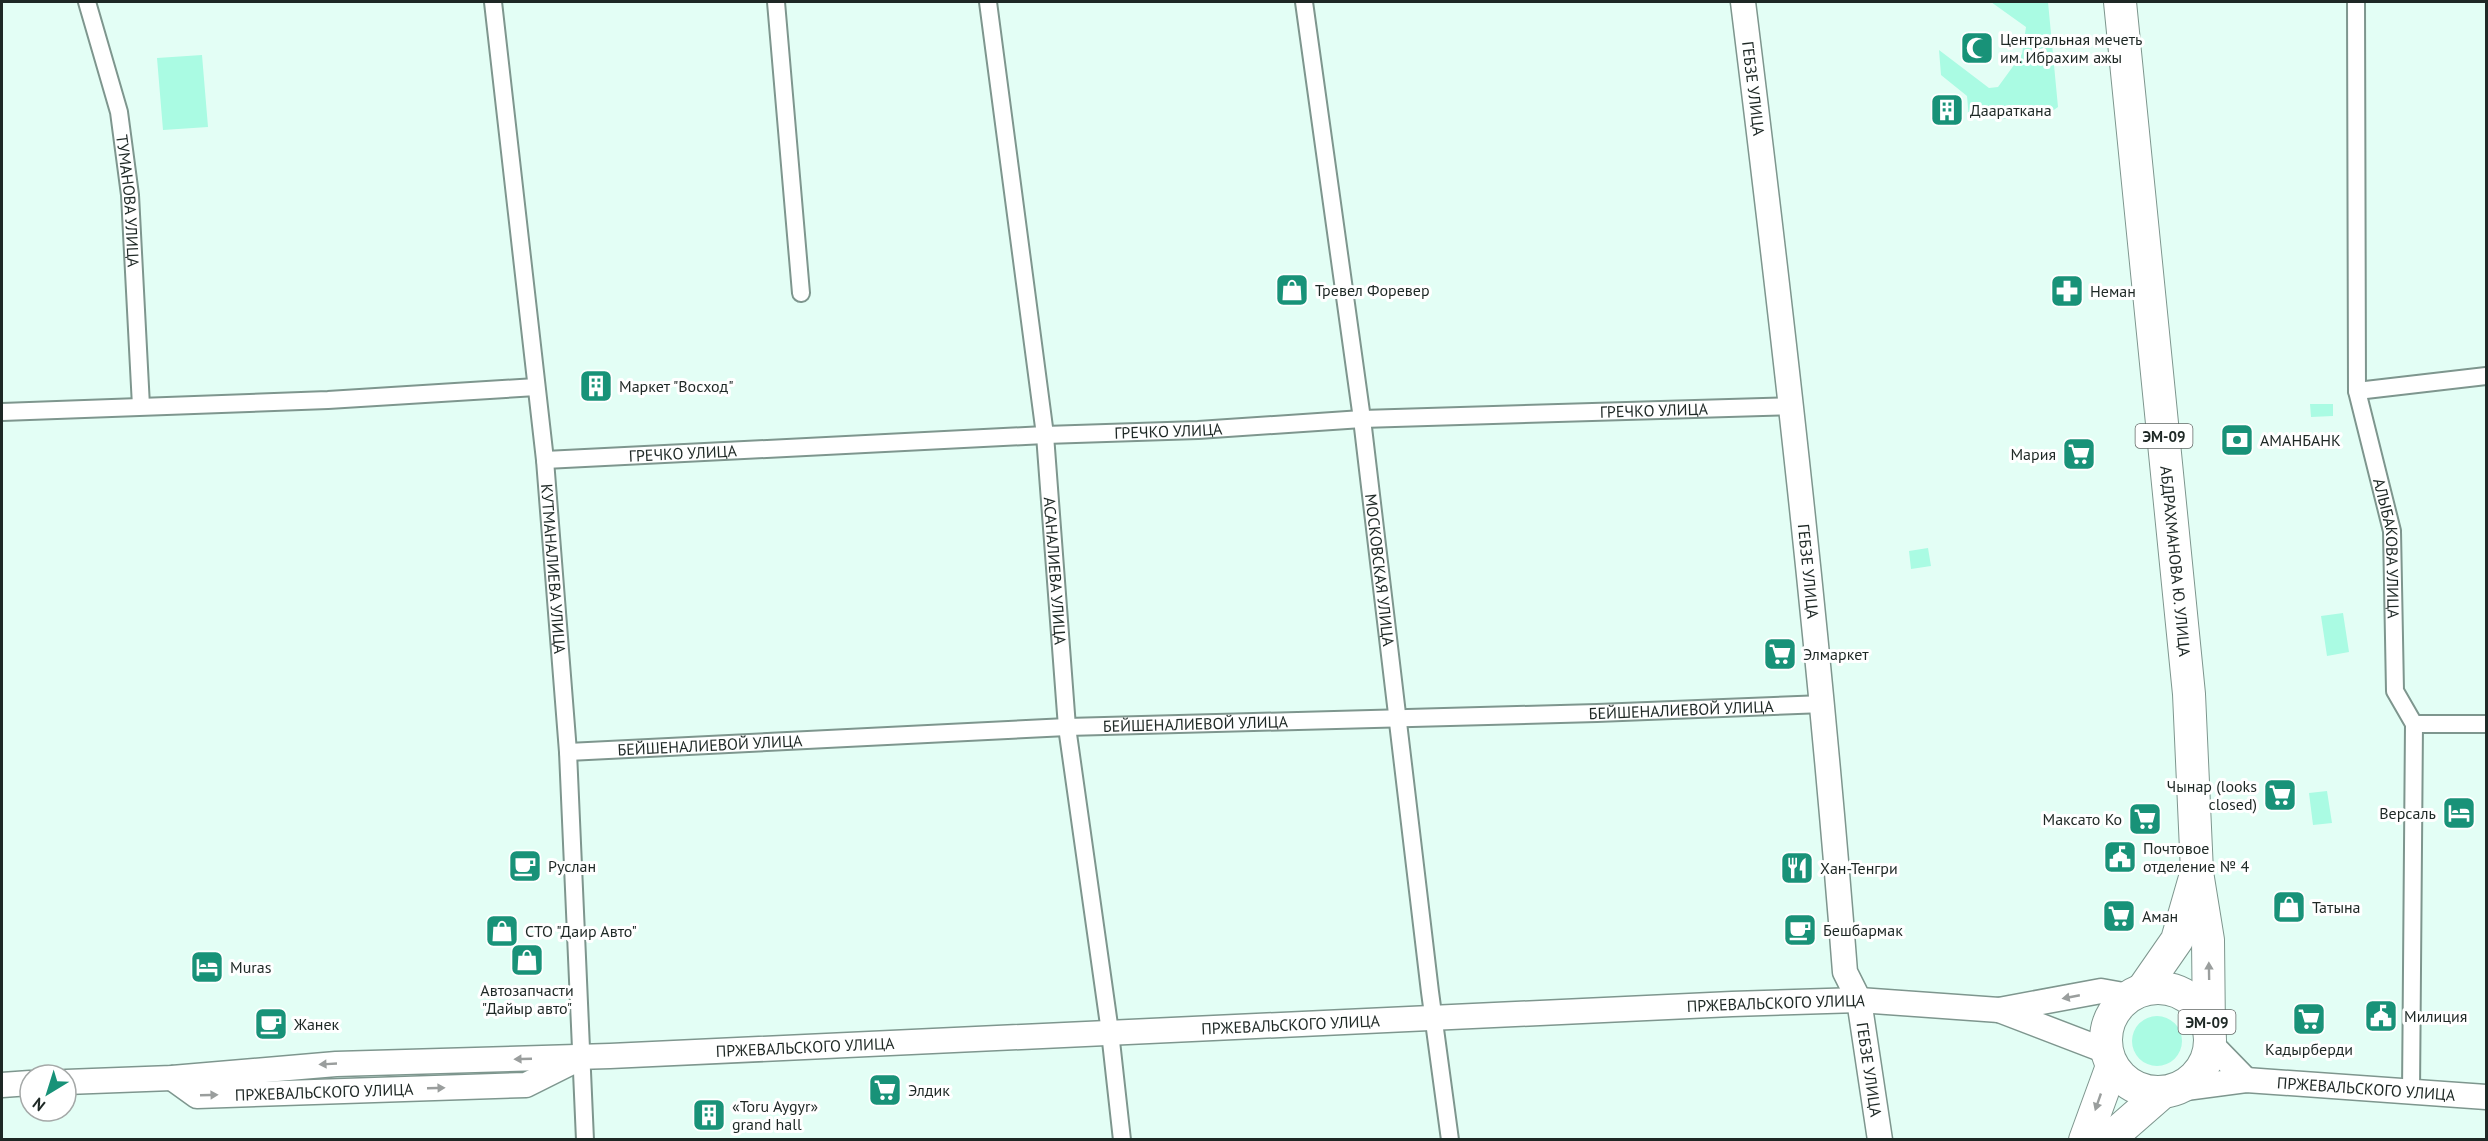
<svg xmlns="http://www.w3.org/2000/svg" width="2488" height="1141" font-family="'PT Sans',sans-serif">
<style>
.green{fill:#aafbe3}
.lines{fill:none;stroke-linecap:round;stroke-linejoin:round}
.street-casing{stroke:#7e968e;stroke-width:20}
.secondary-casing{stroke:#7e968e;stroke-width:27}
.highway-casing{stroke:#7e968e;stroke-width:34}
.street{stroke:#fff;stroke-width:16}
.secondary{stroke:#fff;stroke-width:24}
.highway{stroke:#fff;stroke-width:32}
.oneway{fill:#9a9e9d}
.labels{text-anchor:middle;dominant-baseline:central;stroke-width:6;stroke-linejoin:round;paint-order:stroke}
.shield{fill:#fff;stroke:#626866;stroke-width:1.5}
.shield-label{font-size:15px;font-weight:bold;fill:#1e2825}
.poi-label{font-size:16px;fill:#1e2825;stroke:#fff;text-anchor:start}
.street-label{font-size:16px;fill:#1e2825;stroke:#fff}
</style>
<rect width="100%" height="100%" fill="#e3fef5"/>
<path class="green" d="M1991 2H2048L2058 107 2041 119H1969L1967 96 1941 75 1939 50 1989 88 1998 87 2022 54 2026 27Z
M202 55 208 127 163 130 157 58Z
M2310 404H2333V416L2311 417Z
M1928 548 1931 566 1911 569 1909 551Z
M2343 613 2349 652 2327 656 2321 616Z
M2327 791 2332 823 2313 825 2309 793Z
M2132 1041a25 25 0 1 1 50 0a25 25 0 1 1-50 0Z"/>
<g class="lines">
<defs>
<g id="street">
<path id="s1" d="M87 2 119 112 130 195 141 406"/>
<path id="s2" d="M493 2 545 460 568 752 585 1140"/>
<path d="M776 2 801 293"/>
<path id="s3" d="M988 2 1045 435 1067 727 1110 1032 1122 1140"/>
<path id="s4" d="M1304 2 1362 419 1430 992 1450 1140"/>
<path id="s5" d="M2356 2 2357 391 2392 531 2395 691 2414 724 2411 1093"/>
<path d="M2357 391 2486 376"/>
<path d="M2 412 328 400 536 387"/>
<path id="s6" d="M545 460 1045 435 1198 430 1362 419 1793 406"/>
<path d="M2414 724H2486"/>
<path id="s7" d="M568 752 1067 727 1597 713 1824 704"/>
</g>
<g id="secondary">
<path id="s8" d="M1743 2C1783 325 1820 647 1845 972L1859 1000 1880 1140"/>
<path d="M1999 1010 2106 1051"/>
<path d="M2210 1043 2246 1080"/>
<path id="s9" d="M172 1078 197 1096 526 1085 574 1061"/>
<path id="s10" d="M66 1082 172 1078 336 1064 610 1056 1732 1004 1859 1000 1999 1010 2101 991 2129 996"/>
<path d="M2 1085 30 1083"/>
<path id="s11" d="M2178 1089 2246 1080 2486 1097"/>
</g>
<g id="highway">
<path id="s12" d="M2120 2 2189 694 2197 872 2208 940 2209 1030"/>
<circle cx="2158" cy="1040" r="52"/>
<path d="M2143 989 2177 940 2194 881"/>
<path d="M2085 1140 2112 1066"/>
<path d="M2108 1140 2163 1092"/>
</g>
</defs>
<use href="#street" class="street-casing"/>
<use href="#secondary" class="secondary-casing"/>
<use href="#highway" class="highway-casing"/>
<use href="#street" class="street"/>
<use href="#secondary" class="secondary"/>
<use href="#highway" class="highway"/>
</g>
<defs><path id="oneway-solid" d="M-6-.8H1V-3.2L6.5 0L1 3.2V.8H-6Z" transform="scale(1.5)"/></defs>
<g class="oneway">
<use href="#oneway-solid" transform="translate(2209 971) rotate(-91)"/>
<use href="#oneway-solid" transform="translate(2071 997) rotate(169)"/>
<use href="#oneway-solid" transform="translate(523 1059) rotate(178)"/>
<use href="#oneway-solid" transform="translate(328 1064) rotate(177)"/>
<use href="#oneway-solid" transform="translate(436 1088) rotate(-2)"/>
<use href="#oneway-solid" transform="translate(209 1095) rotate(-2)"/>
<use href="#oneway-solid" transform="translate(2098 1102) rotate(109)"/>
</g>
<defs>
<symbol id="mosque-square" viewBox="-11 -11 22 22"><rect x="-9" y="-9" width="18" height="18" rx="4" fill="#189278" stroke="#fff"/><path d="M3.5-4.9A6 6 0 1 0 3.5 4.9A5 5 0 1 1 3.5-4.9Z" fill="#fff"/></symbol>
<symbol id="building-square" viewBox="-11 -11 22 22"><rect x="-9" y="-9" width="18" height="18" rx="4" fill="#189278" stroke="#fff"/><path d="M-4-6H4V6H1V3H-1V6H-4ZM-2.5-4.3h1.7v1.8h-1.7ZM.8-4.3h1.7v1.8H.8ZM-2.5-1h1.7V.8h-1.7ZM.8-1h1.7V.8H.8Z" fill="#fff"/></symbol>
<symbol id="shop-square" viewBox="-11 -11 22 22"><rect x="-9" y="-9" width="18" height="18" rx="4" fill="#189278" stroke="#fff"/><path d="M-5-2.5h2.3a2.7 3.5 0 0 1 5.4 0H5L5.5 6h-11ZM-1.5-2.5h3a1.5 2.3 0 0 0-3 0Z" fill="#fff"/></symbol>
<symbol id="pharmacy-square" viewBox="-11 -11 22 22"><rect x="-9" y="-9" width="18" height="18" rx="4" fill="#189278" stroke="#fff"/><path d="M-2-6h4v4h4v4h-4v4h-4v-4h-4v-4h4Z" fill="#fff"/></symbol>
<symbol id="bank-square" viewBox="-11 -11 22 22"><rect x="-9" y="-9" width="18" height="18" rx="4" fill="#189278" stroke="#fff"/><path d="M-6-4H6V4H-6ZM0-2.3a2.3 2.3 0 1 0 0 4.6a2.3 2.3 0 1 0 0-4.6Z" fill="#fff"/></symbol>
<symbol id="supermarket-square" viewBox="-11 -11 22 22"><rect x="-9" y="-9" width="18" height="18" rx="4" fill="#189278" stroke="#fff"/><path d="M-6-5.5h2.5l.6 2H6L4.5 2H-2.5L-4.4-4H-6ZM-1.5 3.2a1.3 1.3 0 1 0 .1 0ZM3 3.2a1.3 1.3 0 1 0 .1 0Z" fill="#fff"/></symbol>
<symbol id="hotel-square" viewBox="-11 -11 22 22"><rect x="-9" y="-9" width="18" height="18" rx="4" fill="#189278" stroke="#fff"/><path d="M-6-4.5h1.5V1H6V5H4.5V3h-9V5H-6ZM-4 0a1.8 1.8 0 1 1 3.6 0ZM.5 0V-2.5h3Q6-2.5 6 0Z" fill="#fff"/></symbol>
<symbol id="civic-square" viewBox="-11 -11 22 22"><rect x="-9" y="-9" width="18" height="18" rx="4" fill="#189278" stroke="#fff"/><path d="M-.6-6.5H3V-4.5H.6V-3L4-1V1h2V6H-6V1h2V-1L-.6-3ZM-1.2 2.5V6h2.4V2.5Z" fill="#fff"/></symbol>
<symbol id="cafe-square" viewBox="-11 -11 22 22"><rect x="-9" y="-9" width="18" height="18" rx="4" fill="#189278" stroke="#fff"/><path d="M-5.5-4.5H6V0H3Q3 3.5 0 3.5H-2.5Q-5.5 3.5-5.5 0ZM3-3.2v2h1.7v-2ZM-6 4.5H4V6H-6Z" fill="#fff"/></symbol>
<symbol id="restaurant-square" viewBox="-11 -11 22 22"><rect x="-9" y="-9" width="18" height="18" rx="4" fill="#189278" stroke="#fff"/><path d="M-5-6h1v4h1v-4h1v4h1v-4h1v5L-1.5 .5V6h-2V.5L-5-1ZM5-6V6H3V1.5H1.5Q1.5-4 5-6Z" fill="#fff"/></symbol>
</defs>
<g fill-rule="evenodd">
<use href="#mosque-square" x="1958" y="29" width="38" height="38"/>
<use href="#building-square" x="1928" y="91" width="38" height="38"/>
<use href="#shop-square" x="1273" y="271" width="38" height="38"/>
<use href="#pharmacy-square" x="2048" y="272" width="38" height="38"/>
<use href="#building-square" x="577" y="367" width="38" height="38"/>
<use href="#bank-square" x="2218" y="421" width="38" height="38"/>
<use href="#supermarket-square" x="2060" y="435" width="38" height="38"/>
<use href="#supermarket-square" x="1761" y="635" width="38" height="38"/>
<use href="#supermarket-square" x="2261" y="776" width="38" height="38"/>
<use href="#hotel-square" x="2440" y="794" width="38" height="38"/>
<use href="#supermarket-square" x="2126" y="800" width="38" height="38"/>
<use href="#civic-square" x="2101" y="838" width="38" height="38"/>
<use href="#cafe-square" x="506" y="847" width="38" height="38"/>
<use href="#restaurant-square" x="1778" y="849" width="38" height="38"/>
<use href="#shop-square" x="2270" y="888" width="38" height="38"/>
<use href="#supermarket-square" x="2100" y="897" width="38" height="38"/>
<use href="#cafe-square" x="1781" y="911" width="38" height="38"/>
<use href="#shop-square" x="483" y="912" width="38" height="38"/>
<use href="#shop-square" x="508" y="941" width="38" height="38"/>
<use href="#hotel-square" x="188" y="948" width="38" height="38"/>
<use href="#civic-square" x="2362" y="997" width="38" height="38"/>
<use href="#supermarket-square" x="2290" y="1000" width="38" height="38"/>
<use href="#cafe-square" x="252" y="1005" width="38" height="38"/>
<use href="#supermarket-square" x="866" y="1071" width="38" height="38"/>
<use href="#building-square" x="690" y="1096" width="38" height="38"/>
</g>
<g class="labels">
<g class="shield">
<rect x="2135.5" y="424" width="57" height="24" rx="4.5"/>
<rect x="2178.5" y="1010" width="57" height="24" rx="4.5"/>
</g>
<g class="shield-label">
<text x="2164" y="436">ЭМ-09</text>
<text x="2207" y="1022">ЭМ-09</text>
</g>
<g class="poi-label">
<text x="2000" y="39">Центральная мечеть<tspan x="2000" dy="18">им. Ибрахим ажы</tspan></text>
<text x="1970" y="110">Даараткана</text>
<text x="1315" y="290">Тревел Форевер</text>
<text x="2090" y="291">Неман</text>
<text x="619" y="386">Маркет "Восход"</text>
<text x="2260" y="440">АМАНБАНК</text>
<text x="2056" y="454" text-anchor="end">Мария</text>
<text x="1803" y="654">Элмаркет</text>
<text x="2257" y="786" text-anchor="end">Чынар (looks<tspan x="2257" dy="18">closed)</tspan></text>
<text x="2436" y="813" text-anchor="end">Версаль</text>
<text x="2122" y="819" text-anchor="end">Максато Ко</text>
<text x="2143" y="848">Почтовое<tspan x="2143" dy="18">отделение № 4</tspan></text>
<text x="548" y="866">Руслан</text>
<text x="1820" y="868">Хан-Тенгри</text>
<text x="2312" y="907">Татына</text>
<text x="2142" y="916">Аман</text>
<text x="1823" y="930">Бешбармак</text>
<text x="525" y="931">СТО "Даир Авто"</text>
<text x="230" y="967">Muras</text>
<text x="527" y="990" text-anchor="middle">Автозапчасти<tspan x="527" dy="18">"Дайыр авто"</tspan></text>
<text x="2404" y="1016">Милиция</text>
<text x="294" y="1024">Жанек</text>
<text x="2309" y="1049" text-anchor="middle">Кадырберди</text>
<text x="908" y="1090">Элдик</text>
<text x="732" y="1106">«Toru Aygyr»<tspan x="732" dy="18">grand hall</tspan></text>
</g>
<g class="street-label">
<text stroke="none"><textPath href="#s8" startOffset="87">ГЕБЗЕ УЛИЦА</textPath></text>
<text stroke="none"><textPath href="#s1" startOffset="204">ТУМАНОВА УЛИЦА</textPath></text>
<text stroke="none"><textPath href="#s6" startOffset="1110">ГРЕЧКО УЛИЦА</textPath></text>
<text stroke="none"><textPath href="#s6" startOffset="624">ГРЕЧКО УЛИЦА</textPath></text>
<text stroke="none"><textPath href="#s6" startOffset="138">ГРЕЧКО УЛИЦА</textPath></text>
<text stroke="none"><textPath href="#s5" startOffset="550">АЛЫБАКОВА УЛИЦА</textPath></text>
<text stroke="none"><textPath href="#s12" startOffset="562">АБДРАХМАНОВА Ю. УЛИЦА</textPath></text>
<text stroke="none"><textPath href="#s2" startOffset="570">КУТМАНАЛИЕВА УЛИЦА</textPath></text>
<text stroke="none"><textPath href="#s3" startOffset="573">АСАНАЛИЕВА УЛИЦА</textPath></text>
<text stroke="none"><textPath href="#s4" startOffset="573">МОСКОВСКАЯ УЛИЦА</textPath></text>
<text stroke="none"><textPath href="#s8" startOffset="573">ГЕБЗЕ УЛИЦА</textPath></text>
<text stroke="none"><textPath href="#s7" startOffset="1114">БЕЙШЕНАЛИЕВОЙ УЛИЦА</textPath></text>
<text stroke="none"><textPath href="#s7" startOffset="628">БЕЙШЕНАЛИЕВОЙ УЛИЦА</textPath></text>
<text stroke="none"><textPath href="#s7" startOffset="142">БЕЙШЕНАЛИЕВОЙ УЛИЦА</textPath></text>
<text stroke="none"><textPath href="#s10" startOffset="1712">ПРЖЕВАЛЬСКОГО УЛИЦА</textPath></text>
<text stroke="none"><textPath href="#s10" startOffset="1226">ПРЖЕВАЛЬСКОГО УЛИЦА</textPath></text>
<text stroke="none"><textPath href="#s10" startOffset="740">ПРЖЕВАЛЬСКОГО УЛИЦА</textPath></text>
<text stroke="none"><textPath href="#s8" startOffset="1077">ГЕБЗЕ УЛИЦА</textPath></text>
<text stroke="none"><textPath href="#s11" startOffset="189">ПРЖЕВАЛЬСКОГО УЛИЦА</textPath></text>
<text stroke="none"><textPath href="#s9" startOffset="158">ПРЖЕВАЛЬСКОГО УЛИЦА</textPath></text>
</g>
</g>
<rect width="2488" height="1141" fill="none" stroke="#1e2825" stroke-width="6"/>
<g transform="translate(48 1093) rotate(218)"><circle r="28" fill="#ffffff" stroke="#a5a9a8" stroke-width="1.5"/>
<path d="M0-4.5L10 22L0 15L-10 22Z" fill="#189278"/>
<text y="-9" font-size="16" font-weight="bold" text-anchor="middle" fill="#1e2825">N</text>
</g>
</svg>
